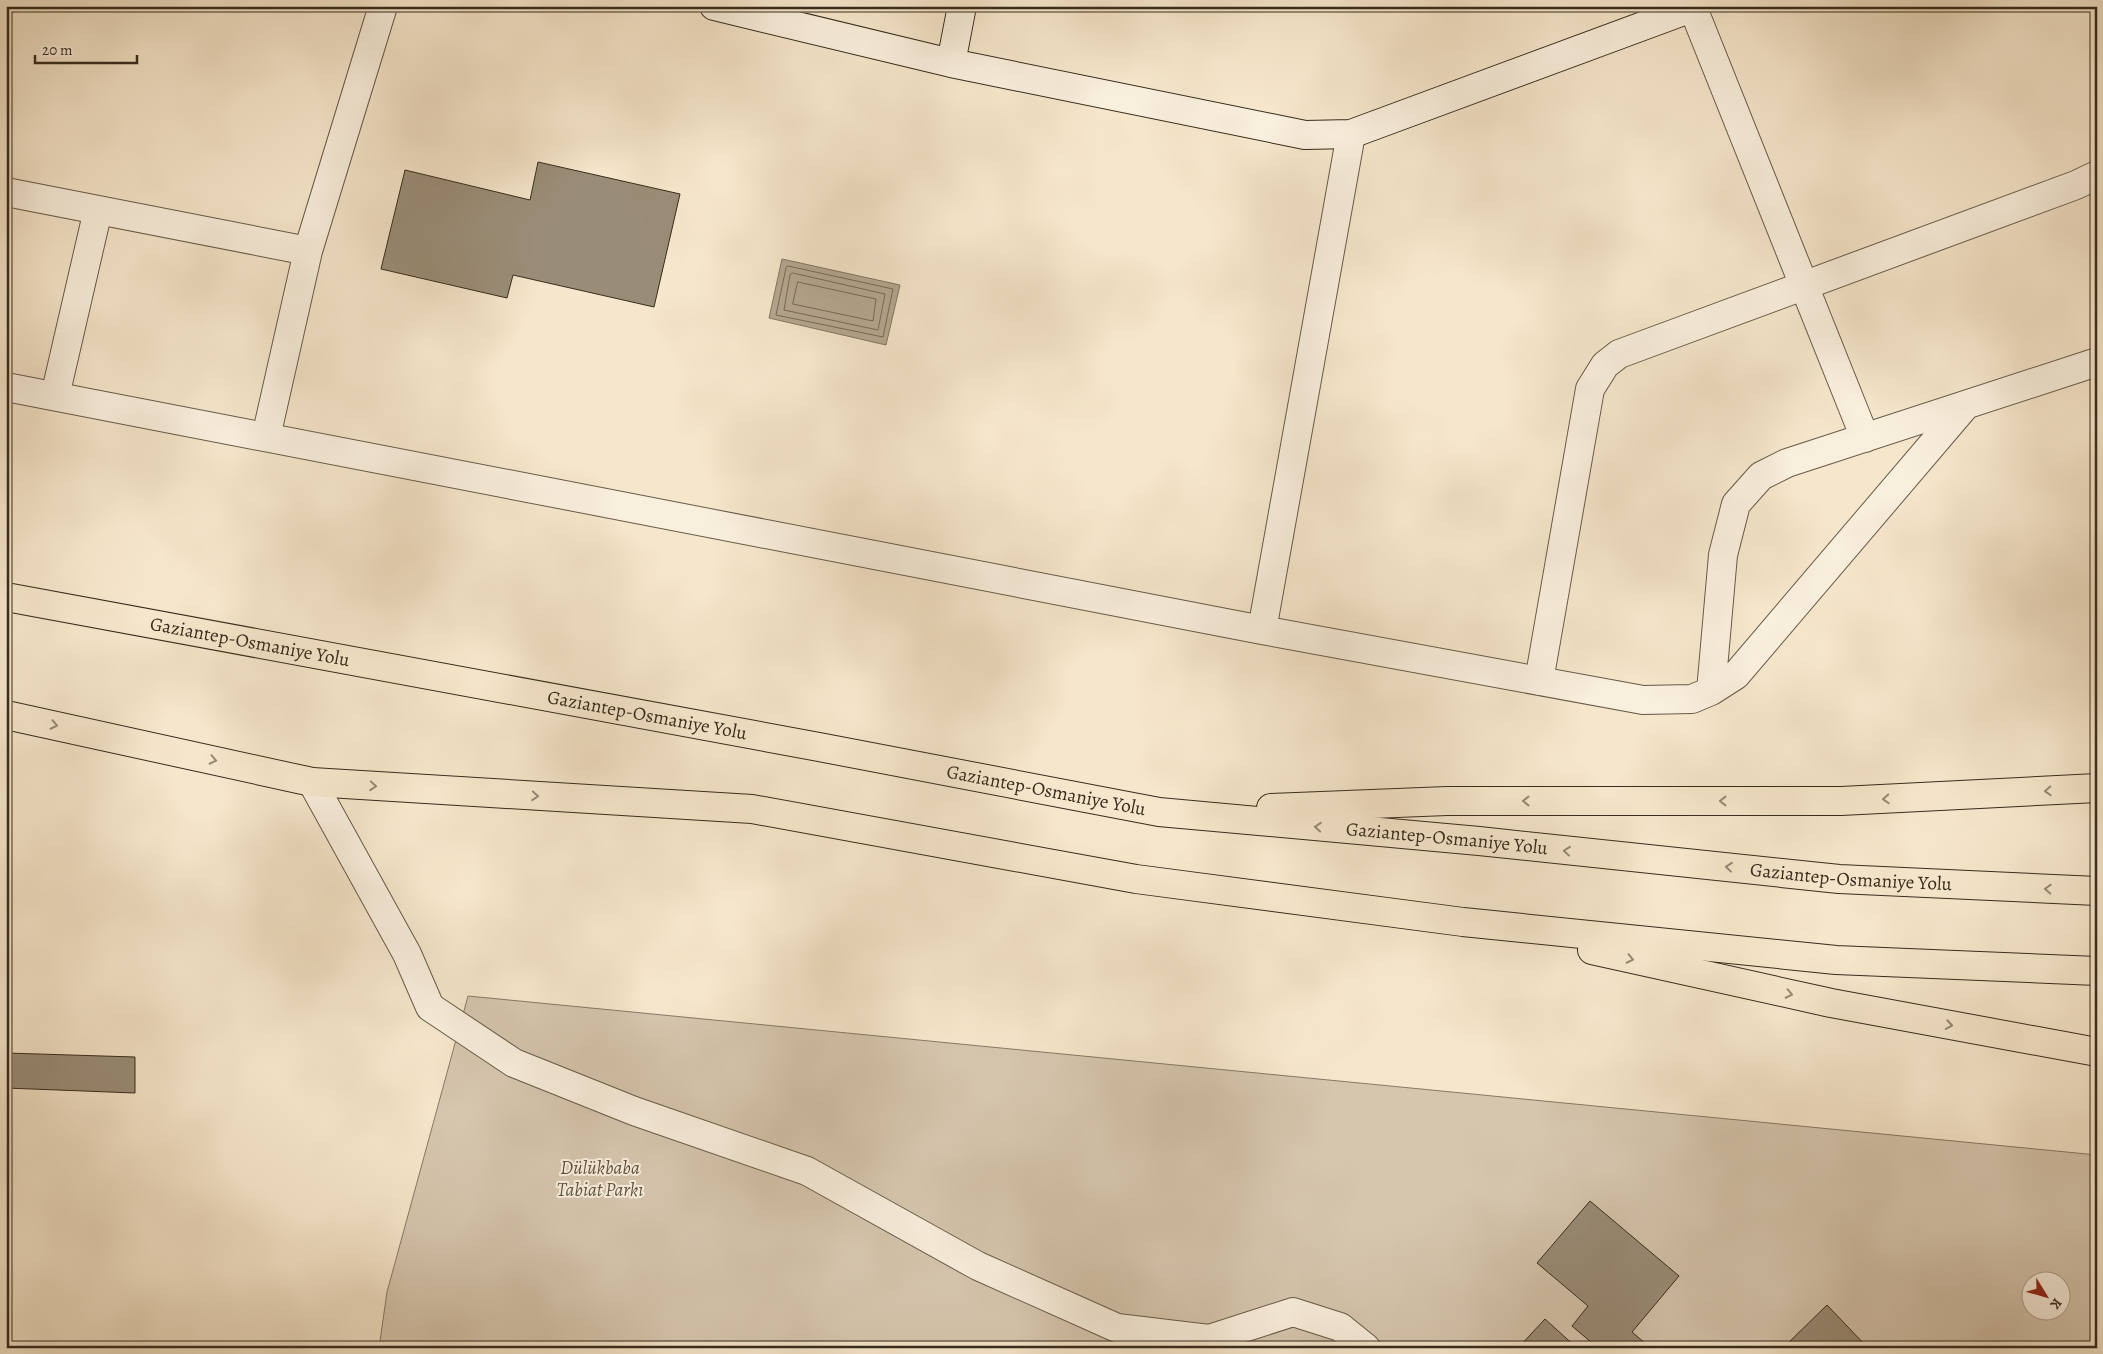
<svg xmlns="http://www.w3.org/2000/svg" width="2103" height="1354" font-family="Alegreya,serif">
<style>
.green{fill:#d6c6ae;stroke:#867966;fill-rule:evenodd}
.water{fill:#b5a790;stroke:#837662}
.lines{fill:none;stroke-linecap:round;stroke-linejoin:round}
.shore{stroke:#766a57;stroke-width:1}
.building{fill:#9a8d78;stroke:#372c1e}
.street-casing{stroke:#675a49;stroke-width:30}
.secondary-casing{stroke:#372c1e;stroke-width:30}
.highway-casing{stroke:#372c1e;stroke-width:30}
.street{stroke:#f9efdd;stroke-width:28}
.secondary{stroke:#f9efdd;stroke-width:28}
.highway{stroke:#f6e6cb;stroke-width:28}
.oneway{stroke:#968974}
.labels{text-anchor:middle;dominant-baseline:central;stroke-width:4;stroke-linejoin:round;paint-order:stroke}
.street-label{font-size:19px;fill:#372c1e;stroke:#f9efdd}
.park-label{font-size:19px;font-style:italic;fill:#5f5242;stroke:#f9efdd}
</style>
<rect width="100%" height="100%" fill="#f6e6cb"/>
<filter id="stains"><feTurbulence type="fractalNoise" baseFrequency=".004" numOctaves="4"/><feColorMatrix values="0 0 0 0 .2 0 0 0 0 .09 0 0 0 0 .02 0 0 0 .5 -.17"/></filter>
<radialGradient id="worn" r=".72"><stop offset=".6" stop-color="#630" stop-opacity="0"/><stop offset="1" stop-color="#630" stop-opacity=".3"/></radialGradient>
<path class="green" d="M468 996 2097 1155V1348H379L387 1292ZM2030 1282H2060V1312H2030Z"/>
<path class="water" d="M782 259 900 285 886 345 769 318Z"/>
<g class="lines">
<path class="shore" d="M788 266 893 289 883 337 776 315 786 268Z
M793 273 885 294 878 330 784 310 790 275Z
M798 282 876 299 873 321 793 304Z"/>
</g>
<path class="building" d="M538 162 680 194 654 307 513 275 507 298 381 269 405 170 530 200Z
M6 1053 135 1057V1093L6 1088Z
M1590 1201 1679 1276 1632 1332 1646 1344 1642 1348H1598L1572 1326 1588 1306 1537 1263Z
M1827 1305 1868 1348H1783Z
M1545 1319 1577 1348H1518Z"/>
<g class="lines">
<defs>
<path id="street" d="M1693 8 1865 438
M6 192 308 251
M6 387 1262 630 1351 134
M55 396 98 210
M266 437 308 251 383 6
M1262 630 1643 700 1692 699 1711 691 1723 555 1736 504 1761 476 1787 463 2097 362
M1539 681 1590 389 1605 365 1619 354 2076 185 2097 175
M1711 691 1736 675 1966 405
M312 782 407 954 430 1007 514 1063 634 1111 807 1171 978 1266 1117 1328 1209 1339 1293 1312 1340 1327 1366 1348"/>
<path id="secondary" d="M714 6 951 63 962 6
M951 63 1305 135 1351 134 1697 6"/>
<g id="highway">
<path id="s1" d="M6 597 819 747 1159 812 1479 841 1839 879 2097 891"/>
<path d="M6 715 312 782 752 809 1136 879 1463 922 1836 960 2097 971"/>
<path d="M1271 808 1447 801H1841L2097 788"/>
<path d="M1592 950 1831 1003 2097 1052"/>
</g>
</defs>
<use href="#street" class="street-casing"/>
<use href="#secondary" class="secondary-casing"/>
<use href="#highway" class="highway-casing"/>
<use href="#street" class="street"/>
<use href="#secondary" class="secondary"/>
<use href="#highway" class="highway"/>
</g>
<defs><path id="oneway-chevron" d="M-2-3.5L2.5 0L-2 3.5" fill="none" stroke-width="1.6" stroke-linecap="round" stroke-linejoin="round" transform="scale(1.25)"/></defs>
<g class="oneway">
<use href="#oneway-chevron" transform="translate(54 725) rotate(12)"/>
<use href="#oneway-chevron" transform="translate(213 760) rotate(12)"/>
<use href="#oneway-chevron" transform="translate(373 786) rotate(4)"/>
<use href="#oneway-chevron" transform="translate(2048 791) rotate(177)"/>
<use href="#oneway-chevron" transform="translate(535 796) rotate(4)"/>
<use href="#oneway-chevron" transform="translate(1886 799) rotate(177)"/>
<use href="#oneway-chevron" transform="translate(1526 801) rotate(-180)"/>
<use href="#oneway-chevron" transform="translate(1723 801) rotate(-180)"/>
<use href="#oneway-chevron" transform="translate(1318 827) rotate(-175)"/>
<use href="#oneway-chevron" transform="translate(1567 851) rotate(-174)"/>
<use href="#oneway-chevron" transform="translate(1729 867) rotate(-174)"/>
<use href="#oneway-chevron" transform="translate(2048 889) rotate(-177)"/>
<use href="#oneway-chevron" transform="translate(1630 959) rotate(12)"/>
<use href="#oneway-chevron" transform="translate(1789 994) rotate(12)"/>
<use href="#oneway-chevron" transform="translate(1949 1025) rotate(10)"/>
</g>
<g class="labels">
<g class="street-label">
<text stroke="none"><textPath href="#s1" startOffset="248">Gaziantep-Osmaniye Yolu</textPath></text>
<text stroke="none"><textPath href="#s1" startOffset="652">Gaziantep-Osmaniye Yolu</textPath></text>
<text stroke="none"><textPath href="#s1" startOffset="1058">Gaziantep-Osmaniye Yolu</textPath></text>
<text stroke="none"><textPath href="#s1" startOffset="1462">Gaziantep-Osmaniye Yolu</textPath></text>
<text stroke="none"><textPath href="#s1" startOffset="1868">Gaziantep-Osmaniye Yolu</textPath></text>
</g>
<g class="park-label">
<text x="600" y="1168">Dülükbaba<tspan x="600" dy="22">Tabiat Parkı</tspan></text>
</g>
</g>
<rect width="2103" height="1354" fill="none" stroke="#f6e6cb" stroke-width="25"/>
<rect x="8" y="8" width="2088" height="1339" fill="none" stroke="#372c1e" stroke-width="2.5"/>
<rect x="12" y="12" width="2078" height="1329" fill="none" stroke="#372c1e"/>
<g transform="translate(2046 1296) rotate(127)"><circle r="24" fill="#f9efdd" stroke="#aba191"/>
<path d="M0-4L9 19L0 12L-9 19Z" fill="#8f2418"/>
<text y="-8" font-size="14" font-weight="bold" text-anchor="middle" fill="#372c1e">K</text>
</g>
<path d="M35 55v8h102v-8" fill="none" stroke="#372c1e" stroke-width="2.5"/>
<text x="42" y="55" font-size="15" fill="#372c1e" stroke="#f9efdd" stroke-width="4" paint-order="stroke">20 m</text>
<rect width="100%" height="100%" filter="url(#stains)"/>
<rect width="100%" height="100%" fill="url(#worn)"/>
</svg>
